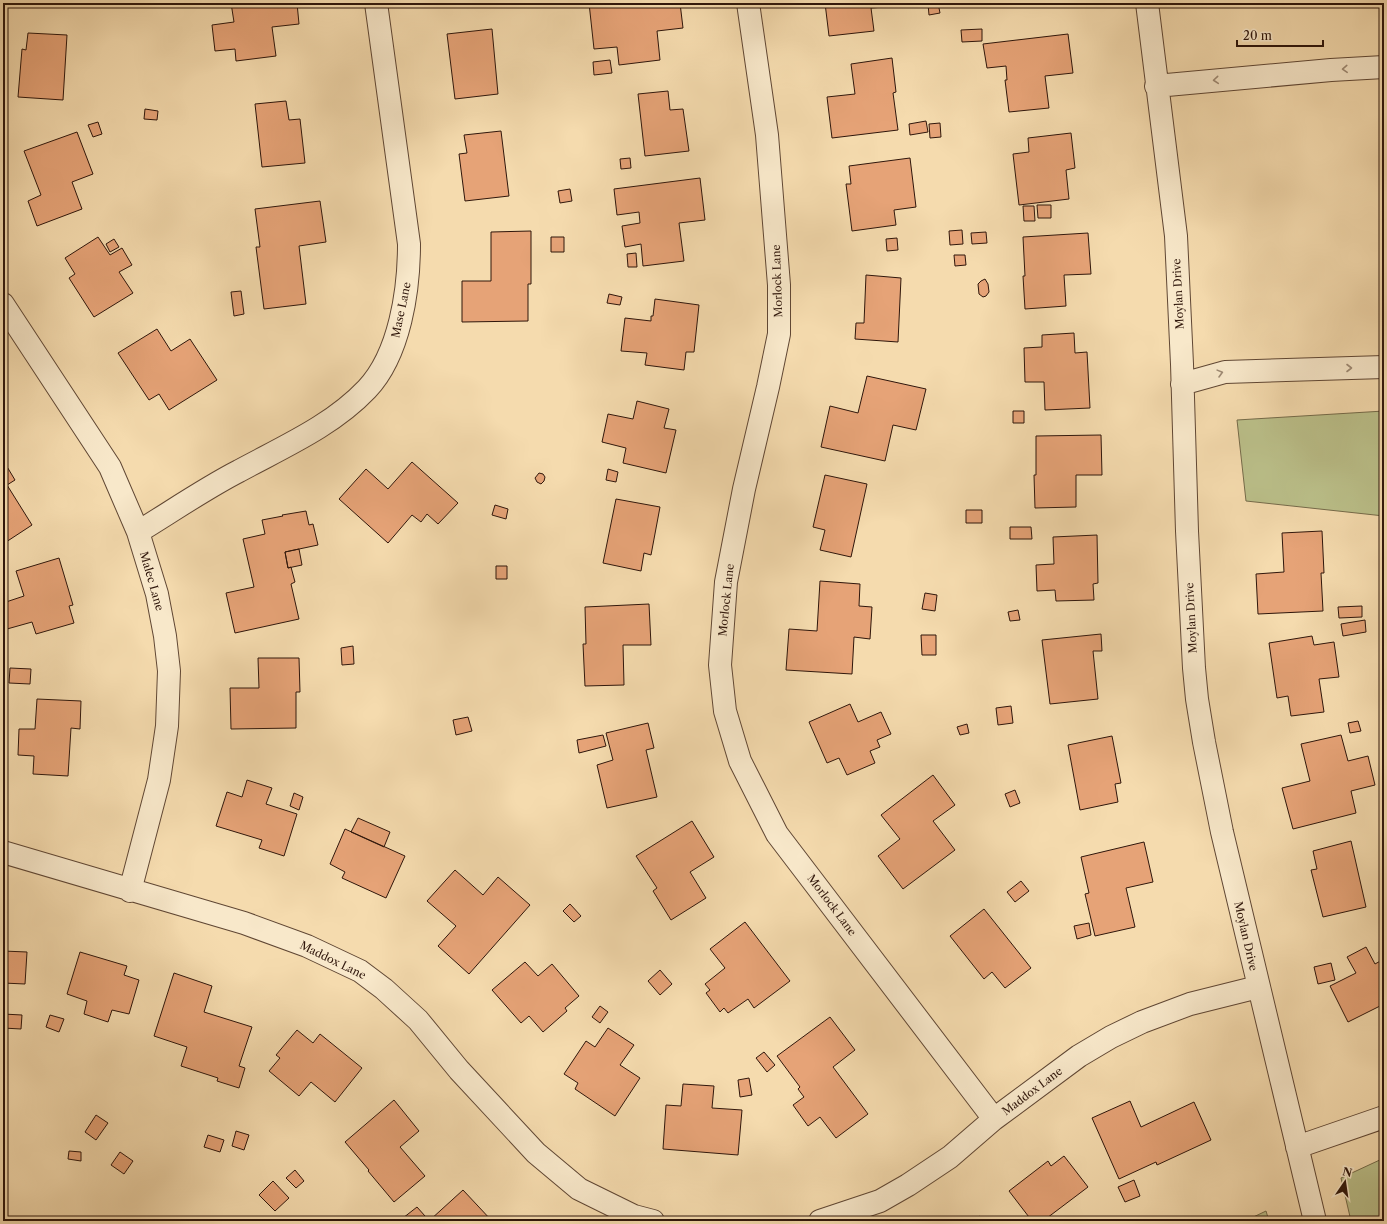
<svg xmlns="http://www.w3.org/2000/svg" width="1387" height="1224" viewBox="0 0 1387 1224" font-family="'Libre Caslon Text',serif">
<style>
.green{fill:#bbc08a;stroke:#756b4a}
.building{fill:#e6a377;stroke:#2f160b}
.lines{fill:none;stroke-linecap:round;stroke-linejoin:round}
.minor-casing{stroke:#604734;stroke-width:24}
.minor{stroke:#f8e8ca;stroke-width:22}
.oneway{stroke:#9e8a74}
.labels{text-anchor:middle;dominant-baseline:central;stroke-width:3;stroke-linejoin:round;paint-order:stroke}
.street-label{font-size:11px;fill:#2f160b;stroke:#f8e8ca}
</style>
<rect width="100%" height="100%" fill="#f5dbae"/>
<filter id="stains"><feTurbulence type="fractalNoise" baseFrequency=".005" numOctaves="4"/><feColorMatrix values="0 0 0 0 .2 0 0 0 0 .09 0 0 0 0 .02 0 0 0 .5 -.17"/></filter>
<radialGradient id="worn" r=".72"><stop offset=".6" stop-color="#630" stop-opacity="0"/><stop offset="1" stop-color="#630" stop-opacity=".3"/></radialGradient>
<!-- green -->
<path class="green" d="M1384 411V516L1246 501 1237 420Z
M1384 1158V1221H1351L1341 1178Z
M1266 1211 1269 1221H1245Z"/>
<!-- building -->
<path class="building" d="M17 3H81V7Z
M231 3H297L299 24 272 27 276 56 236 61 235 49 215 51 212 25 234 22Z
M589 3H680L683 28 657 31 660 60 619 65 617 47 594 49Z
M825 3H885V7L871 8 874 31 829 36Z
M938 3 940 13 929 15 928 4Z
M1010 3H1045L1010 7Z
M492 29 498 94 455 99 447 34Z
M982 29V41L962 42 961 30Z
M28 33 67 35 63 100 18 97 22 49 26 50Z
M1068 34 1073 73 1045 76 1049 108 1009 112 1005 80H1007L1006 66 987 68 983 44Z
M892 58 896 92 893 93 898 130 832 138 827 97 855 94 851 64Z
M610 60 612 73 594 75 593 62Z
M668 91 670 110 683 109 689 151 645 156 638 94Z
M286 101 289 120 300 119 305 163 262 167 255 104Z
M145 109 158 111 157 120 144 119Z
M926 121 928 132 910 135 909 124Z
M98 122 102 134 93 137 88 125Z
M940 123 941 137 930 138 929 124Z
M501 131 509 196 465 201 459 154 467 153 464 135Z
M77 132 93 174 72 182 82 209 37 226 28 201 41 195 24 151Z
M1071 133 1075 168 1066 170 1069 199 1019 205 1013 154 1029 152 1028 138Z
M630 158 631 168 621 169 620 159Z
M910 158 916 207 894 210 896 225 852 231 846 184H851L849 166Z
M700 178 705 220 679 223 684 261 643 266 641 244 625 247 622 226 640 223 639 212 617 215 614 189Z
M570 189 572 201 560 203 558 191Z
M320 201 326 242 299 246 306 304 264 309 256 247H260L255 209Z
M1037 205H1051V218H1038Z
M1023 206H1034L1035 221H1024Z
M962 230 963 244 950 245 949 231Z
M531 231V284H528V321L462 322V281H491V232Z
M986 232 987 243 972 244 971 233Z
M1088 233 1091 274 1064 275 1066 306 1025 309 1023 276H1025L1023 237Z
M98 237 110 255 122 248 132 265 119 272 133 293 94 317 69 278 75 274 65 258Z
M551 237H564V252H551Z
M897 238 898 250 887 251 886 239Z
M114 239 119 247 110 252 106 244Z
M636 253 637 267H628L627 254Z
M954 255H965L966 265 955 266Z
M866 275 901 278 898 342 855 339 856 323H864Z
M985 279 988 284 989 292 986 296 983 297 979 294 978 284 981 281Z
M241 291 244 314 234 316 231 292Z
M609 294 622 297 620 305 607 303Z
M655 299 699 305 694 352H686L684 370 645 365 647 353 621 351 625 318 651 321V316H653Z
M157 329 171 351 190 339 217 380 169 410 159 394 149 400 118 353Z
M1074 333 1075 353 1087 352 1090 408 1045 410 1044 382H1025L1024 348 1042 347V335Z
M867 376 926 389 916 430 893 425 885 461 821 447 830 406 858 413Z
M637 401 669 409 664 428 676 430 666 473 623 463 626 448 602 442 608 414 633 419Z
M1013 411H1024V423H1013Z
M1101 435 1102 475H1076V507L1035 508 1034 475H1036V436Z
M3 460 15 480 7 485 32 525 3 544Z
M412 462 458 503 438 524 427 514 421 522 412 515 388 543 339 499 366 469 388 489Z
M608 469 618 472 616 482 606 480Z
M539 473 543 474 545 477 544 481 541 484 537 482 535 478Z
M825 475 867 484 851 557 820 550 825 530 813 527Z
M616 499 660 507 651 555 644 553 641 571 603 563Z
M495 505 508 509 506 519 492 515Z
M966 510H982V523H966Z
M306 511 309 525 313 524 318 545 285 552 288 568 291 567 295 582 291 584 299 619 235 633 226 593 254 587 243 539 265 534 262 520 283 516 282 515Z
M1010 527H1031L1032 539H1010Z
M1322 531 1324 573H1321L1323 611 1258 614 1256 574 1284 572 1282 533Z
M1097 535 1098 583 1093 584 1094 600 1056 601 1055 590 1037 591 1036 565 1054 564 1053 537Z
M299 549 302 565 288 568 285 552Z
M59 558 73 605 69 606 74 623 36 634 32 622 7 629 3 615V603L24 596 16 571Z
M496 566H507V579H496Z
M820 581 860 584 859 606 872 607 870 639 854 637 852 674 786 670 789 629 817 631Z
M925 593 937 595 935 611 922 609Z
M649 604 651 645H623L624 685 585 686 583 644H586L585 607Z
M1362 606V617L1339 618 1338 607Z
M1018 610 1020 620 1010 621 1008 612Z
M1365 620 1366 632 1343 636 1341 624Z
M1101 634 1102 651H1093L1098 699 1050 704 1042 640Z
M921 635H936V655H922Z
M1312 636 1314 645 1334 642 1339 677 1319 679 1324 712 1291 716 1288 696 1277 698 1269 643Z
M353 646 354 664 342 665 341 648Z
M258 658H299L300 692H296V728L231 729 230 688H259Z
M10 668 31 669 30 684 9 683Z
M37 699 81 701 80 729 71 728 68 776 33 774 34 756 18 755 19 729H35Z
M850 704 858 722 881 712 891 734 877 740 880 747 870 751 875 763 847 775 839 758 827 763 809 722Z
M1011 706 1013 723 998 725 996 708Z
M468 717 472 731 456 735 453 720Z
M1358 721 1361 731 1350 733 1348 723Z
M648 723 654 748 646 750 657 797 607 808 597 765 613 760 606 733Z
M967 724 969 733 960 735 957 727Z
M603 735 606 746 579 753 577 740Z
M1341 735 1348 761 1368 756 1375 785 1351 791 1356 813 1293 829 1282 788 1310 781 1301 744Z
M1112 736 1121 783 1115 784 1118 802 1080 810 1068 745Z
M933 775 955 805 933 821 955 850 903 889 878 856 900 839 881 815Z
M247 780 272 788 266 804 297 814 284 856 259 848 262 840 216 826 227 792 242 797Z
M1015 790 1020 803 1010 807 1005 794Z
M294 793 303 797 299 810 290 806Z
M358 818 390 832 384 847 351 832Z
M692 821 714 857 690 872 706 898 671 920 653 891 657 888 636 856Z
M345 829 405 856 386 898 342 878 345 872 330 864Z
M1351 841 1366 907 1323 917 1311 870 1317 869 1313 851Z
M1144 842 1153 882 1126 888 1135 927 1095 936 1085 894 1089 893 1081 857Z
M455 870 483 895 498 877 530 905 469 974 438 946 456 926 427 901Z
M1021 881 1029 891 1015 902 1007 892Z
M570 904 581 916 574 922 563 911Z
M984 909 1031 968 1005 988 992 972 984 979 950 936Z
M745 922 790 981 754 1008 748 999 728 1013 724 1008 720 1012 706 993 710 990 705 984 725 968 710 949Z
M1089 923 1091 935 1077 939 1074 926Z
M1366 947 1375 964 1384 959V1004L1348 1022 1330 986 1356 973 1347 957Z
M3 951 27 952 25 984 3 983Z
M80 952 127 966 124 975 139 980 129 1014 112 1010 108 1022 84 1014 87 1001 67 994Z
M525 962 538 976 552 964 579 996 565 1008 567 1011 543 1032 529 1016 521 1023 492 990Z
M1331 963 1335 980 1318 984 1314 967Z
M660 970 672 984 660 995 648 981Z
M174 973 212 986 204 1012 252 1027 239 1066 245 1068 239 1088 217 1081 218 1078 181 1066 187 1047 154 1036Z
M600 1006 608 1012 600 1023 592 1017Z
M3 1014 22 1015 21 1029 3 1028Z
M50 1015 64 1019 59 1032 46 1027Z
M830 1017 855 1050 833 1067 868 1114 836 1138 820 1117 808 1126 793 1105 804 1097 798 1089 800 1087 777 1056Z
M608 1028 634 1045 620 1065 640 1078 615 1116 575 1089 578 1083 564 1074 586 1041 595 1047Z
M297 1030 313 1043 320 1034 362 1068 335 1102 311 1082 299 1096 269 1071 280 1058 276 1055Z
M764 1052 775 1065 767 1072 756 1058Z
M749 1078 752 1095 740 1097 738 1080Z
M683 1084 714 1086 712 1108 742 1110 738 1155 663 1149 666 1105 681 1106Z
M394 1100 419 1131 400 1147 425 1176 394 1202 368 1171 369 1170 345 1142Z
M1130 1101 1141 1127 1194 1102 1211 1140 1157 1165 1156 1162 1119 1179 1092 1118Z
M96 1115 108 1123 96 1140 85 1132Z
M236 1131 249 1135 244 1150 232 1146Z
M208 1135 224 1140 220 1152 204 1147Z
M69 1151 81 1152V1161L68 1159Z
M120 1152 133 1161 124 1174 111 1165Z
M1064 1156 1088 1187 1043 1221H1032L1009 1191 1048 1161 1051 1166Z
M295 1170 304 1181 296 1188 286 1178Z
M1134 1180 1140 1196 1125 1202 1118 1187Z
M273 1181 289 1198 275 1211 259 1195Z
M463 1190 492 1221H431L430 1220Z
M417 1207 425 1216 420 1221H406L403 1218Z
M980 1216 984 1221H973Z"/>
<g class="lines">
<!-- minor casing -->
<g class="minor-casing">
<path id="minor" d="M748 3 767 135 779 285V334L768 387 744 489 726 582 720 665 725 711 740 761 777 834 994 1119
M1147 3 1176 236 1182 364 1187 531 1194 668 1197 699 1204 742 1222 832 1315 1221
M1156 86 1331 70 1384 67
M3 304 110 467 138 532 157 594 165 636 169 671 167 726 159 780 130 891
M1182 384 1225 372 1384 367
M138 532C171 512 204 489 239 471 283 447 332 426 367 389 400 354 409 290 409 244L376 3
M3 852 244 923 307 946 360 971 384 989 418 1020 459 1070 536 1153 579 1189 634 1216 653 1221
M1297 1147 1384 1117
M820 1221 880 1201 908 1185 950 1157 994 1119 1079 1056 1111 1037 1142 1022 1190 1004 1258 987"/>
</g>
<!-- minor -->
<use href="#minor" class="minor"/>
</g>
<!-- one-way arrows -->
<defs><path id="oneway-chevron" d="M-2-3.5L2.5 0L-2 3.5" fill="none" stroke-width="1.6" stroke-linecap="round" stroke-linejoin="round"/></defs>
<g class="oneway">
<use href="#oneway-chevron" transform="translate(1345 69) rotate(177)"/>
<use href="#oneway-chevron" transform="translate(1216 80) rotate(175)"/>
<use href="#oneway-chevron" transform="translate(1349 368)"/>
<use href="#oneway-chevron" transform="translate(1220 373) rotate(-15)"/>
</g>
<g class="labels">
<!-- street labels -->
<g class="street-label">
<text transform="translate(777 281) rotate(-92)">Morlock Lane</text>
<text transform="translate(1178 294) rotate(-93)">Moylan Drive</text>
<text transform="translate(401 310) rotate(-78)">Mase Lane</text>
<text transform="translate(152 581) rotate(74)">Malec Lane</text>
<text transform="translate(726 600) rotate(-84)">Morlock Lane</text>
<text transform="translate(1191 618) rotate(-93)">Moylan Drive</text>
<text transform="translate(832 905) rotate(53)">Morlock Lane</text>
<text transform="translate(1246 936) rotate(77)">Moylan Drive</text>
<text transform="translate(333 960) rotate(26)">Maddox Lane</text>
<text transform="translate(1032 1091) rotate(-37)">Maddox Lane</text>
</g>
</g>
<!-- margin -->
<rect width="1387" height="1224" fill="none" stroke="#f5dbae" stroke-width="16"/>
<rect x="4" y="4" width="1379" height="1216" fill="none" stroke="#2f160b" stroke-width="2"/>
<rect x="8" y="8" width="1371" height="1208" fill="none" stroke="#2f160b"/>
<!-- north arrow -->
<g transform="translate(1345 1182) rotate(13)" stroke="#f8e8ca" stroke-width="3" paint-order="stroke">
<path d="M0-3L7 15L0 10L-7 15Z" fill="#2f160b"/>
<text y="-6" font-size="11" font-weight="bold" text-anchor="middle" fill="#2f160b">N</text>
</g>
<!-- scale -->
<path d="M1237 40v6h86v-6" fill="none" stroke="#2f160b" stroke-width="2"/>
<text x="1243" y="40" font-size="12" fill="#2f160b" stroke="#f8e8ca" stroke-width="3" paint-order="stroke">20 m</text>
<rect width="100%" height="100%" filter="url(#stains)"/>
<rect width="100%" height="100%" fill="url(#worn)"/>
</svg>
